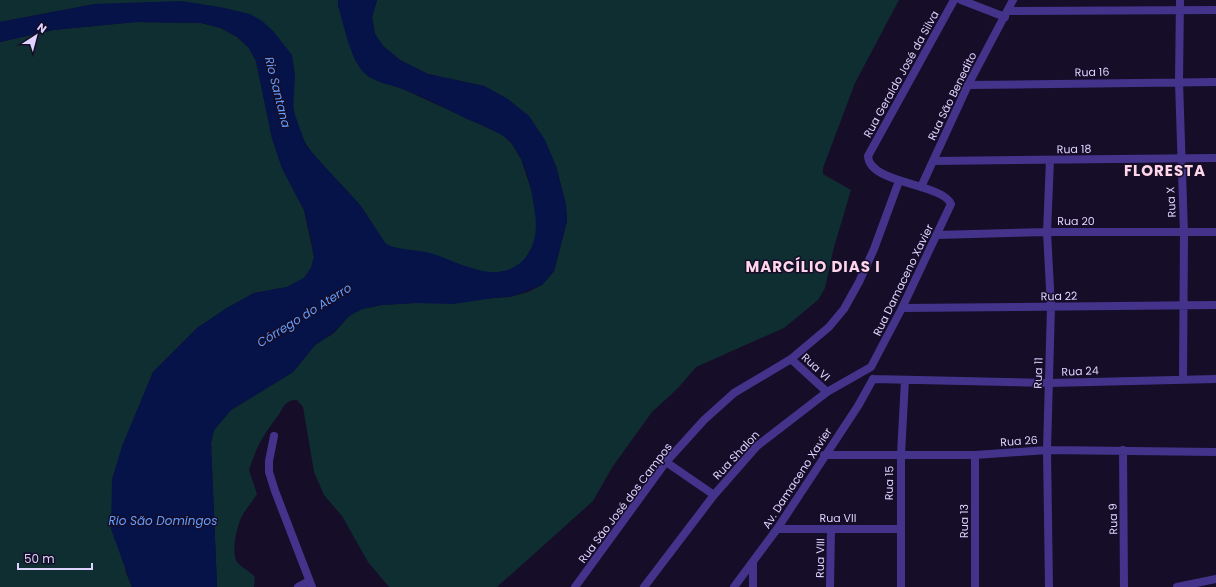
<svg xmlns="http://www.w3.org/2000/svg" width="1216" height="587" viewBox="0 0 1216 587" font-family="Poppins,sans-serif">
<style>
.green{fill:#0f2e32}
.water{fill:#051348}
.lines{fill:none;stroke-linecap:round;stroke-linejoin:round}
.minor{stroke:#44338b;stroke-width:8}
.labels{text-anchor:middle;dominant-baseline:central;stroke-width:3;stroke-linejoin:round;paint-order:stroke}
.street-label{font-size:11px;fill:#dfd3ff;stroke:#160d28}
.water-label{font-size:12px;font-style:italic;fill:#619eff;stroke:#160d28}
.district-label{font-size:15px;font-weight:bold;letter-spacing:1px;fill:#ffd5e9;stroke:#160d28}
</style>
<rect width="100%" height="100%" fill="#160d28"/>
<!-- green -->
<path class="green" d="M0 0H338V5L355 60 369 77 403 89 503 135 512 144 521 159 532 192 536 216V237L533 246 523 262 508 271 489 273 392 247 386 244C376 232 369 216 359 204 331 171 292 146 293 98L273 31 95 4 0 22Z
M377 0H899L855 83 823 168V174L851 190 834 247 825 288 818 300 784 328 696 367 678 388 652 412 613 466 593 501 497 587H389L368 562 342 516 324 495 314 472 303 407 297 400C284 400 284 408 277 417 262 437 257 446 249 470L257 494C252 502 245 510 241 518 237 527 230 555 238 563 243 569 250 571 255 577L254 587H217L211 443 214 430 231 410 293 372 315 345 334 333 349 316 362 309 382 305 510 297 528 292 542 285 554 271 567 221 566 205 556 166 507 99 484 86 428 74 400 60 383 46 375 34 372 17Z
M136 22 201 23 221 28 237 37 249 48 256 61 272 138 282 168 304 210 314 257 311 268 304 278 287 287 254 293 227 308 197 328 153 372 123 446 112 480 126 573 132 587H0V42L53 30Z"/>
<!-- water -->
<path class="water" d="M338 0H377L372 17 375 34 383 46 400 60 428 74 484 86 508 99 529 116 545 140 556 166 566 205 567 221 554 271 542 285 510 297H501L453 304 416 303 382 305 362 309 349 316 334 332 315 345 293 372 231 410 214 430 211 443 217 587H132L111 529 112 480 122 446 153 372 197 328 227 308 254 293 287 287 304 278 311 268 314 257 311 238 304 210 282 168 272 138 256 61 249 48 237 37 221 28 201 23 136 22 53 30 0 42V22L95 4 181 1 220 7 250 14 262 21 273 31 292 55 295 76 293 109 306 146 360 205 386 244C400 251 416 249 430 253 441 256 451 261 462 265 480 271 498 277 516 266 534 255 538 232 535 213 532 190 527 163 512 144 502 131 480 125 465 118 445 108 426 98 405 90 394 85 379 84 368 76 351 65 344 25 338 5Z"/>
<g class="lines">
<!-- minor -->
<path class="minor" d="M961 0 1005 17
M1180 0 1179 82 1184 233 1183 379
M1008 11 1216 10
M968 85 1216 82
M933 161 1216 158
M921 187 968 85 1013 0
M937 235 1047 232H1216
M902 308 1216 305
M791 359 827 392
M871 367 902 308 951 204C942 183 869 184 868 156L954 0
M873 379 1049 383 1216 379
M274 436 269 461V472L275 491 312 587
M1123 450 1124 587
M824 455H975L1047 450 1216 452
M666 462 714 495
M777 529H900
M753 562V587
M298 587 309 581
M575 587 666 462 704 420 734 393 791 359 829 327 844 309 859 282 874 249 899 181
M644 587 714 495 757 446 827 392 871 367
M734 587 777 529 858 406 873 379
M830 587 831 529
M901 587V454L905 380
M975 587V455
M1049 587 1047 450 1051 307 1047 232 1050 160
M1177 587 1216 579"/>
</g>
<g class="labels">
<!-- street labels -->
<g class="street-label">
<text transform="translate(1092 72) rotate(-1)">Rua 16</text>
<text transform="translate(901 74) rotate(-61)">Rua Geraldo José da Silva</text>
<text transform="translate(952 96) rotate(-64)">Rua São Benedito</text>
<text transform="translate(1074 149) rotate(-1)">Rua 18</text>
<text transform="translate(1171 202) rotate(-93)">Rua X</text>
<text x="1076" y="221">Rua 20</text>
<text transform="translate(903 280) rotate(-64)">Rua Damaceno Xavier</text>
<text transform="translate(1059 296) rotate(-1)">Rua 22</text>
<text transform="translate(816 367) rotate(43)">Rua VI</text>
<text transform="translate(1080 371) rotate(-2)">Rua 24</text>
<text transform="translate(1038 373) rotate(-88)">Rua 11</text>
<text transform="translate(1019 441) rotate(-4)">Rua 26</text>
<text transform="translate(736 455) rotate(-47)">Rua Shalon</text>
<text transform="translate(797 478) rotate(-57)">Av. Damaceno Xavier</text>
<text transform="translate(889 483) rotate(-89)">Rua 15</text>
<text transform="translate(625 503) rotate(-53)">Rua São José dos Campos</text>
<text x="838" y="518">Rua VII</text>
<text transform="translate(1113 519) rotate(-91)">Rua 9</text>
<text transform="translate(964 521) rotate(-90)">Rua 13</text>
<text transform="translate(820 558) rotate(-89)">Rua VIII</text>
</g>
<!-- water labels -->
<g class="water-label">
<text transform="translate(278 92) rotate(76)">Rio Santana</text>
<text transform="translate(304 315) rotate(-32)">Córrego do Aterro</text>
<text x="163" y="520">Rio São Domingos</text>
</g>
<!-- district labels -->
<g class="district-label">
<text x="1165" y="170">FLORESTA</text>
<text x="813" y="266">MARCÍLIO DIAS I</text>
</g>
</g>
<!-- north arrow -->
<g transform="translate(36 36) rotate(36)" stroke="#160d28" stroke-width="3" paint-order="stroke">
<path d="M0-3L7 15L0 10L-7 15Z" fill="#dfd3ff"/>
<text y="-6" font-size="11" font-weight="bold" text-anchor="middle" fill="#dfd3ff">N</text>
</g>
<!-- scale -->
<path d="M18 563v6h74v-6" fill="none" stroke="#dfd3ff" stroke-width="2"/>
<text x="24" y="563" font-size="12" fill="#dfd3ff" stroke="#160d28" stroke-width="3" paint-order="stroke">50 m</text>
</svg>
